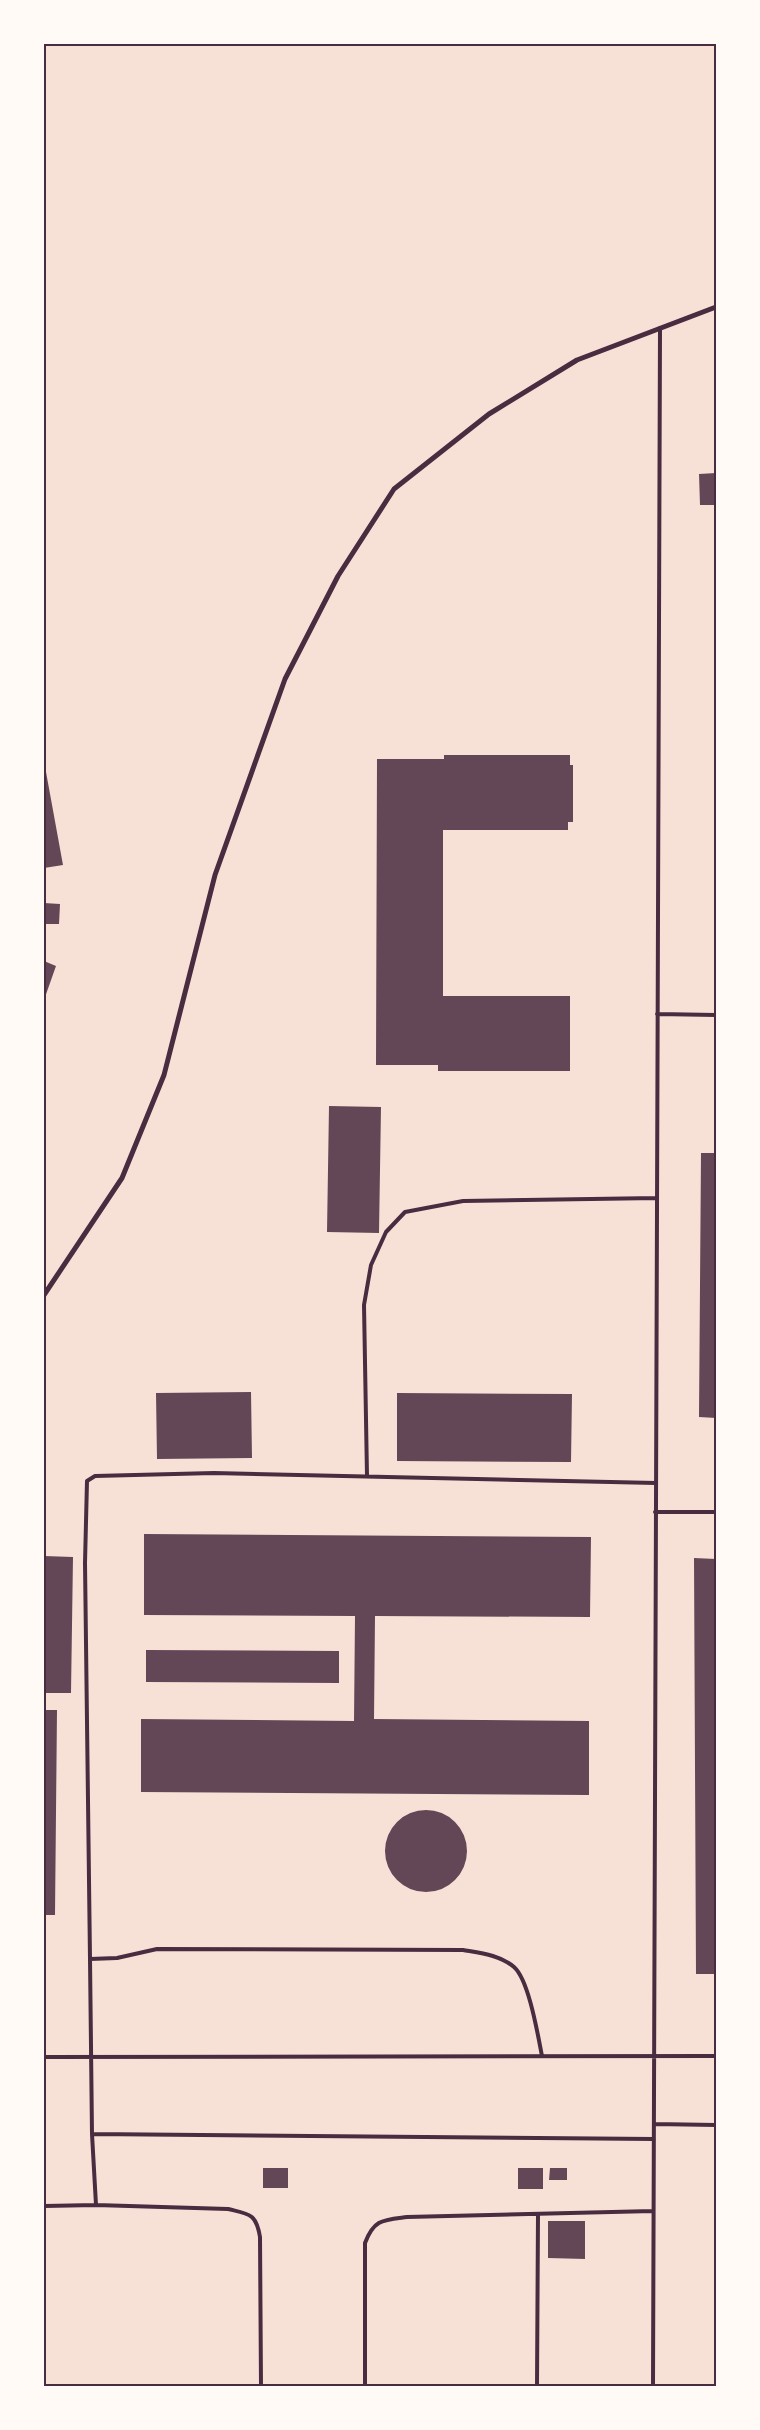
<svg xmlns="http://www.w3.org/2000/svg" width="760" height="2430" viewBox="0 0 760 2430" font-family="Signika,sans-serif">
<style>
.building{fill:#644757}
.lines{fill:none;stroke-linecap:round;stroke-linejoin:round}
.service{stroke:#4a2c40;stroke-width:4}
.minor{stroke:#4a2c40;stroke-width:5}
.neatline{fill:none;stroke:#4a2c40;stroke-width:2}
</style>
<rect width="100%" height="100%" fill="#f7e1d7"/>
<!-- building -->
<path class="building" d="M716 473V505H700L699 474Z
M444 755H570V765H573V822H568V830H443V996H570V1071H438V1065H376L377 759H444Z
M44 761 63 865 44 868Z
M44 903 60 904 59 924H44Z
M44 961 56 966 44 1000Z
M329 1106 381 1107 379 1233 327 1232Z
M701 1153H716V1418L699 1417Z
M251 1392 252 1458 157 1459 156 1393Z
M397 1393 572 1394 571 1462 397 1461Z
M144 1534 591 1537 590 1617 375 1616 374 1719 589 1721V1795L141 1792V1719L354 1721 355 1616 144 1615Z
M44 1556 73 1557 71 1693H44Z
M694 1558 716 1559V1974H696Z
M146 1650 339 1651V1683L146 1682Z
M44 1710H57L55 1915H44Z
M385 1851a41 41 0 1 1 82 0a41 41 0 1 1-82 0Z
M263 2168H288V2188H263Z
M518 2168H543V2189H518Z
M550 2168H567V2180H549Z
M548 2221H585V2259L548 2258Z"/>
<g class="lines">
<!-- service -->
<path class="service" d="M657 1014 716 1015
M367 1476 364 1305 371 1265 386 1232 405 1212 463 1201 657 1198
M655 1512H716
M90 1959 85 1563 87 1481 95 1476 214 1473 656 1483
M44 2057 716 2056
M654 2124 716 2125
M92 2134 654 2139
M96 2205 92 2134 90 1959 117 1958 157 1949 463 1950C480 1953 500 1955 514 1967 529 1980 538 2036 542 2056
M44 2206 96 2205 228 2209C249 2214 256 2213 260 2237L261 2386
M365 2386V2243C374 2219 383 2220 407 2217L653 2211
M537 2386 538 2214
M653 2386 660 328"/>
<!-- minor -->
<path class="minor" d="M44 1295 122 1178 164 1075 215 875 285 679 338 576 394 489 489 414 577 360 716 307"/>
</g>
<!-- border -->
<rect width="760" height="2430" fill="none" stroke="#fffaf5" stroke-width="90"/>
<rect x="45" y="45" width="670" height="2340" class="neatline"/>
</svg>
